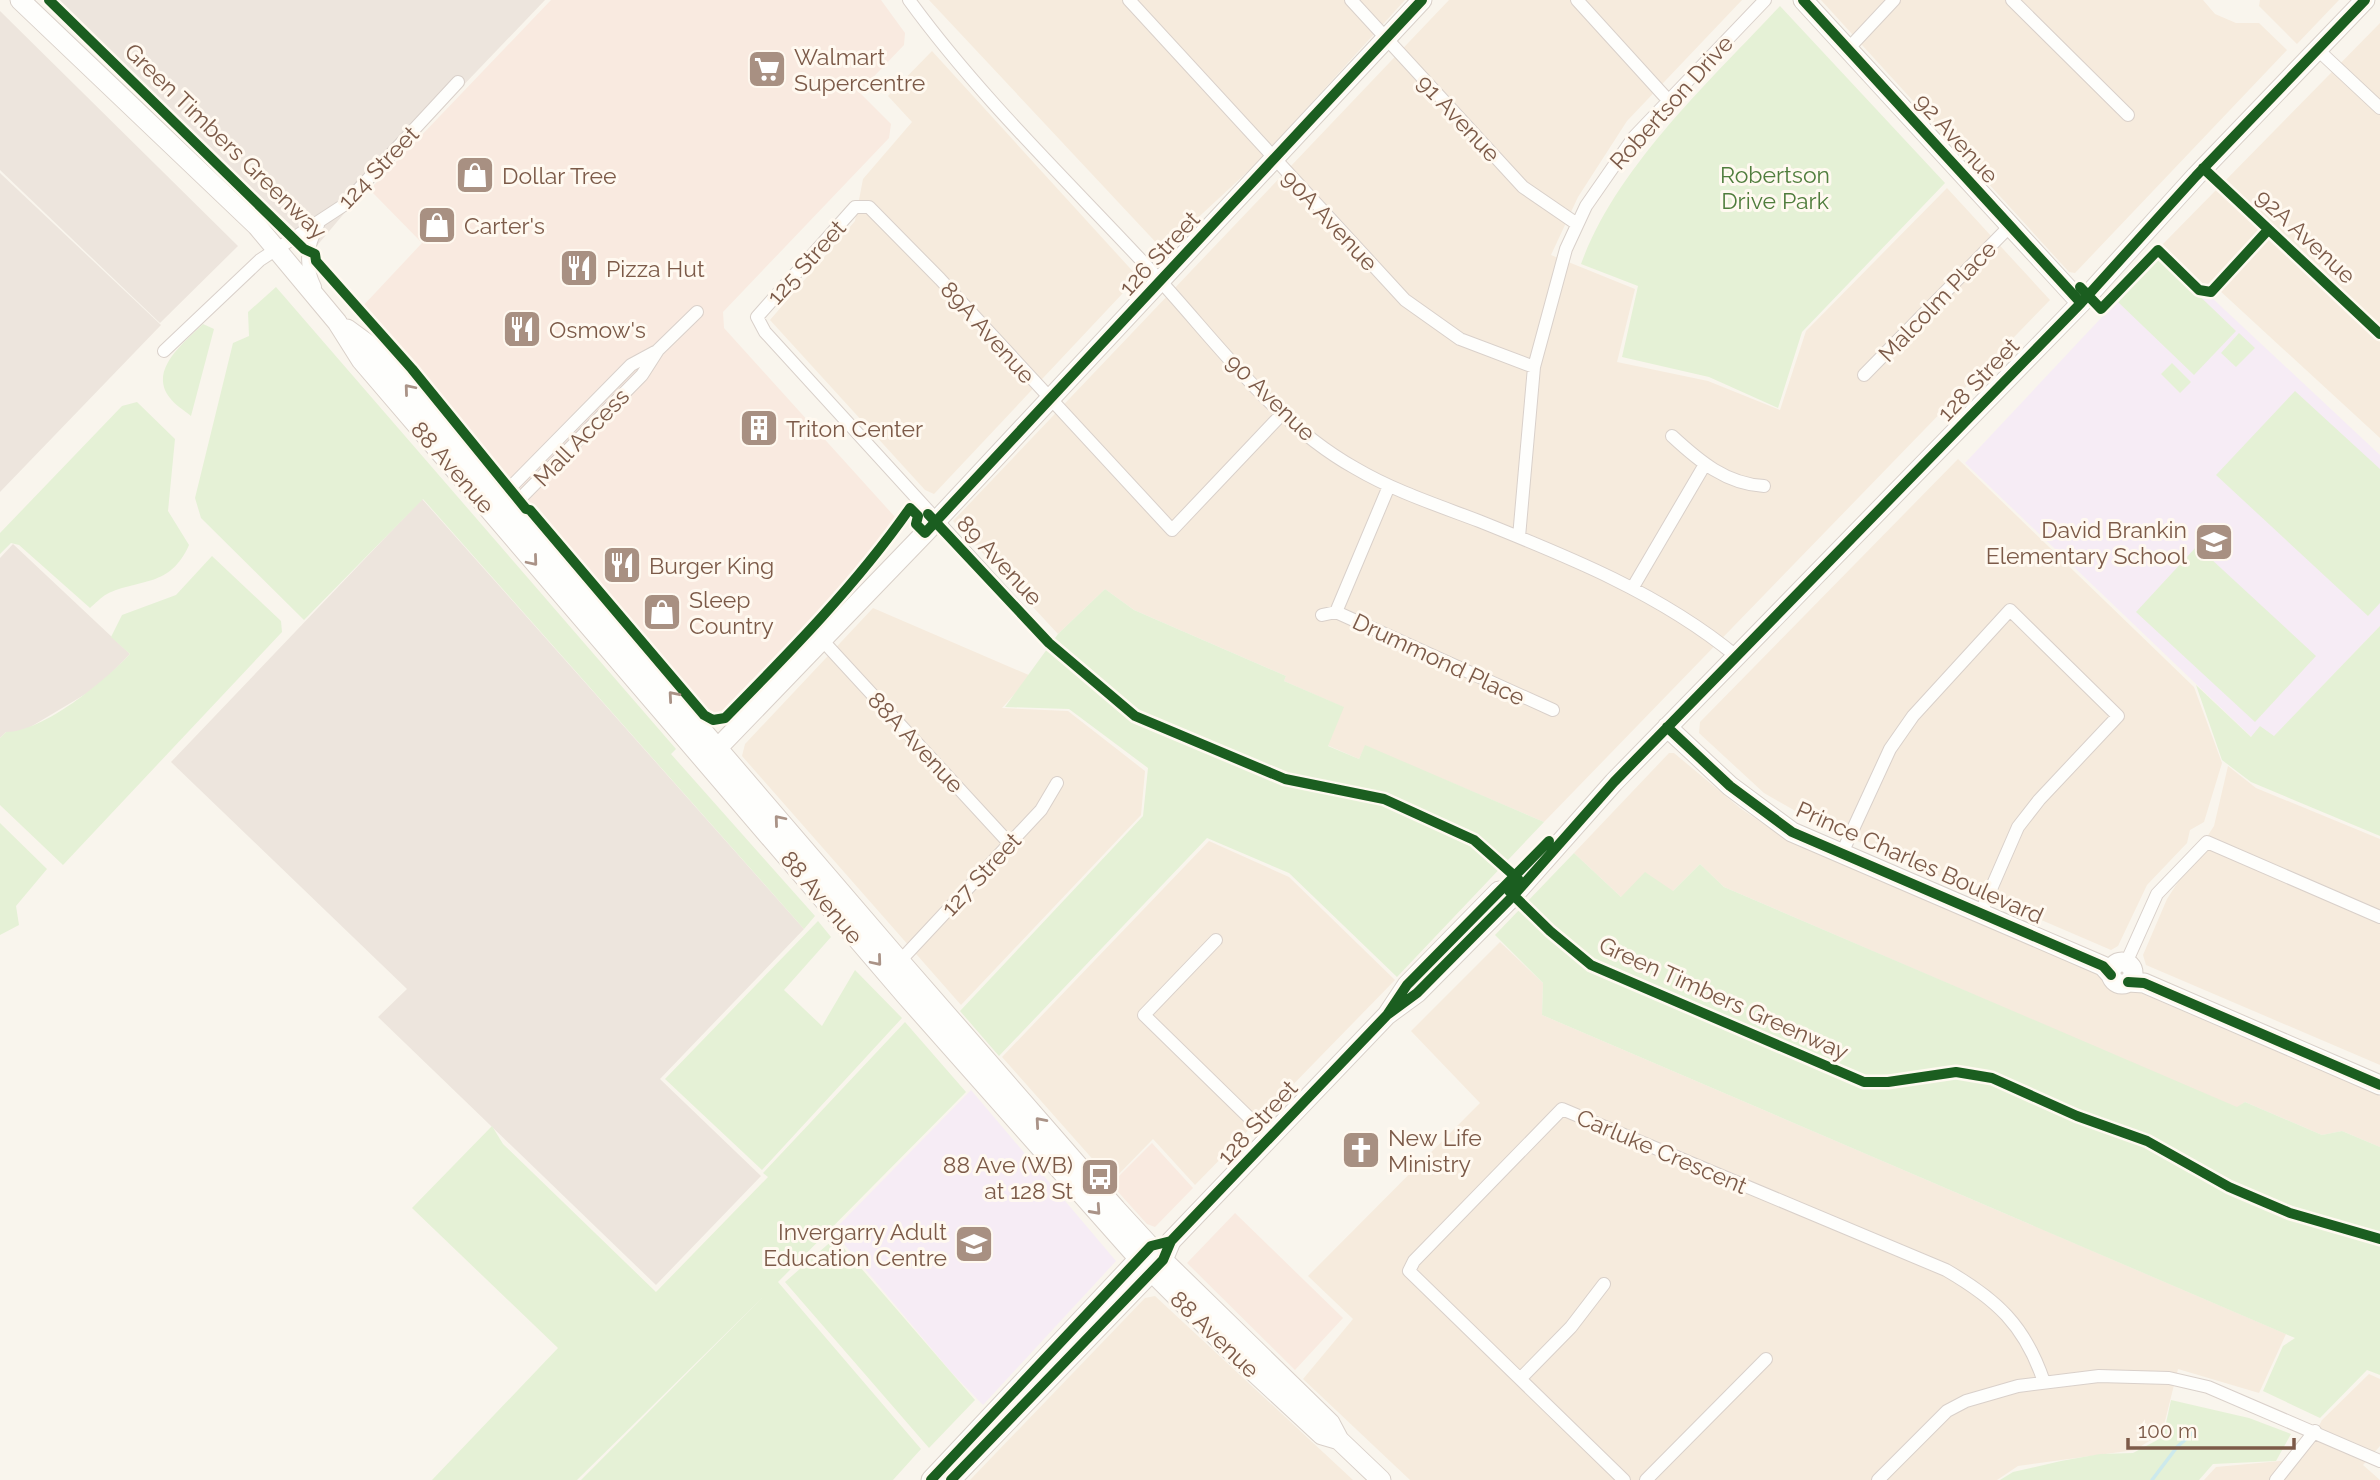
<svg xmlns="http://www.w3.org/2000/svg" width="2380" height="1480" viewBox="0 0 2380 1480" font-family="Raleway,sans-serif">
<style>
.residential{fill:#f6ebdd}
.commercial{fill:#f9eae0}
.industrial{fill:#ede5dd}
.education{fill:#f6ecf5}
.green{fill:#e5f1d6}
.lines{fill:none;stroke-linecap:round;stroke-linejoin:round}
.stream{stroke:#cce9ec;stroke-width:3.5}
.street-casing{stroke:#d9d0ca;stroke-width:14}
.secondary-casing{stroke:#d9d0c9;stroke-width:21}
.street{stroke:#fefefc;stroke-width:12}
.secondary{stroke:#fefefc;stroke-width:19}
.cycleway-casing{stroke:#fff9f0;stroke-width:15}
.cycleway{stroke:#1b5e20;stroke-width:10}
.oneway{stroke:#aa9387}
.labels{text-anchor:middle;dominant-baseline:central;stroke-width:6;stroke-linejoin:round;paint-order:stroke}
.poi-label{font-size:23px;fill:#7c5a48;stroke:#fff9f0;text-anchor:start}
.street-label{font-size:23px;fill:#7c5a48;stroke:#fff9f0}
.park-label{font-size:23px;fill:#4f7d3c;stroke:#fff9f0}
</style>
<rect width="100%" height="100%" fill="#f9f5ed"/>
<!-- residential -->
<path class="residential" d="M929 0H1405L1257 163 1163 250Z
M1449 0H1742L1627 121 1578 197 1551 255 1635 289 1617 362 1708 381 1780 410 1806 331 1947 188 2050 300 1544 822 1365 746 1359 759 1327 745 1343 707 1284 681 1286 676 1134 610 1105 589 1058 634 953 521Z
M1821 0H2203L2215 14 2236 23H2259L2287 50 2075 273 2069 272Z
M2260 0H2339L2297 44 2259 6Z
M2380 23V438L2218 289 2204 286 2162 245Z
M932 51 1138 277 934 494 925 490 770 320 855 221 863 179 912 122 888 96Z
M1958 459 2194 687 2222 763 2204 822 2190 830 2187 843 2147 885 2118 946 2111 950 1820 825 1764 793 1699 733 1700 722Z
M873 608 1031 676 1002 708 1068 711 1145 771 1141 815 961 1005 742 756 745 744Z
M1669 753H1674L1740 808 1788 840 2091 970 2115 987 2136 991 2380 1096V1147L2342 1131 2322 1135 2245 1102 2237 1108 1724 887 1700 864 1673 891 1621 897 1574 853Z
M2228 766 2256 788 2380 839V1065L2146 965 2143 955 2167 899 2214 826Z
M1209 841 1289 877 1395 980 1195 1185 1153 1139 1112 1181 1002 1057Z
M1500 942 1543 983 1542 1015 2286 1334 2259 1393 2178 1369 2162 1433 2135 1450 2018 1466 1997 1480H1410L1303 1379 1353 1319 1308 1276 1480 1103 1411 1031Z
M1155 1296 1353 1480H970L1145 1298Z
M2369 1374 2380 1379V1446L2363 1465 2380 1480H2204L2216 1467 2302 1459 2322 1420Z"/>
<!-- commercial -->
<path class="commercial" d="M551 0H881L905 33 904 45 859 92 891 124 889 138 723 312 724 328 895 517 883 544 725 715 717 717 710 714 361 308 422 243 372 192 374 185Z
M1152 1143 1193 1188 1155 1227 1147 1224 1111 1184Z
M1235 1213 1343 1318 1295 1370 1187 1263Z"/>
<!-- industrial -->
<path class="industrial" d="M52 0H545L368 185 315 248Z
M0 11 238 246 160 323 0 170Z
M0 173 161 325 0 492Z
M422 499 804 929 660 1079 761 1176 656 1285 378 1017 407 989 171 762Z
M13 544 130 654 99 686 22 732H6L0 738V558Z"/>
<!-- education -->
<path class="education" d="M2163 252 2380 455V626L2263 748 1965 463Z
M971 1090 1116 1261 983 1405 952 1373 833 1231Z"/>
<!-- green -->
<path class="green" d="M1780 6 1945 183 1802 332 1778 408 1709 377 1622 357 1638 286 1581 264C1617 166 1710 81 1780 6Z
M2160 258 2236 331 2194 375 2118 302Z
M276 287 676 749 671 754 815 916 804 929 423 499 304 620 201 518 195 498 233 343 249 336 248 312Z
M203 324 214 329 191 416C184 410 175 405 170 398 147 370 186 341 203 324Z
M2239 333 2255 348 2236 367 2221 353Z
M2172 363 2191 382 2180 393 2161 374Z
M2295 391 2380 469V603L2368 616 2216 475Z
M137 402 175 439 168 511 189 545C170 588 140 578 107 594 101 597 95 604 90 608L19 545 11 543 0 554V533L122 406Z
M2197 546 2316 656 2255 722 2136 612Z
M212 556 281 621 282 632 63 865 0 805V738L6 732C43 732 105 681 130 654L111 637 122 615 176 595Z
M1105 589 1134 610 1286 676 1284 681 1344 707 1328 746 1359 759 1365 745 1544 822 1397 977 1289 873 1207 838 999 1056 960 1011 1143 816 1148 768 1069 709 1005 707 1058 634Z
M2380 626V836L2251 782 2222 760 2196 685 2251 737 2260 726 2274 736Z
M0 823 47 869 16 906 19 925 0 935Z
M1574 853 1621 897 1645 872 1673 891 1700 864 1724 887 2237 1107 2245 1102 2322 1135 2342 1131 2380 1147V1375L2367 1370 2320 1418 2263 1391 2283 1346 2295 1338 1542 1015 1543 983 1495 935Z
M818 921 831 937 784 990 822 1026 855 970 902 1018 762 1170 665 1079Z
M905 1022 966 1092 778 1282 921 1449 893 1480H581L763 1297 577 1480H432L558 1348 412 1208 492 1126 503 1144 656 1292 768 1177 763 1173Z
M835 1238 975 1400 929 1448 785 1282Z
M2171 1400 2249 1418 2291 1434 2276 1461 2213 1464 2199 1480H2000L2013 1472 2061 1461 2100 1454 2133 1453 2163 1437Z"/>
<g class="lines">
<!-- stream -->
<path class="stream" d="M2152 1480 2177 1447 2195 1431"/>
<!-- street casing -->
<g class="street-casing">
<path id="street" d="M909 0C981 99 1071 184 1154 274 1216 341 1273 422 1355 468 1394 491 1437 505 1479 521 1569 557 1661 594 1736 656
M1129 0 1405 300 1460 339 1534 367
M1351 0 1523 187 1577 224
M1577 0 1668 100
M2012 0 2128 115
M1848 49 1894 0
M2318 50 2380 108
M2203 168 2380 334
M315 287C304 265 307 246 318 225
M164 351 260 260 344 205 458 82
M1864 375 2009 227
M1672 436C1699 461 1726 484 1764 486
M1389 486 1336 612 1553 710
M498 500 631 365 655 352
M507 512 642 375 658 350 697 312
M1519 537 1534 367 1566 249 1586 206 1634 137 1765 0
M1633 587 1704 466
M1322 615 1336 612
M823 641 1009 843
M1049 643 765 332 757 317 855 207H869L940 279 1172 530 1282 414
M1842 853 1890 749 1913 716 2010 610 2118 716 2039 800 2018 827 1981 912
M1216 940 1144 1015 1270 1138
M900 961 1041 810 1057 783
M2126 963 2157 894 2207 842 2380 917
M1521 1378 1571 1327 1604 1284
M1624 1480 1409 1271 1414 1261 1562 1109 1946 1270C1996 1299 2025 1325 2044 1382
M1646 1480 1766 1359
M1878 1480 1947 1411 1966 1401 2018 1386 2099 1376 2169 1378 2208 1387 2380 1461
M2276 1480 2315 1431"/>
</g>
<!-- secondary casing -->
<g class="secondary-casing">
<path id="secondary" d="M20 0 257 226 337 322 361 360 906 996 1139 1259 1227 1347 1322 1435 1339 1440
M1803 0 2081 303
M347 329 377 351 900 961 1116 1209 1163 1260 1330 1423 1339 1440 1381 1480
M1667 727 1730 786 1792 832 2103 966 2111 975
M710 756 925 533 1422 0
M2111 973a11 11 0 1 1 22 0a11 11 0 1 1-22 0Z
M2128 982 2144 983 2380 1085
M1387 1015 1417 993 1514 895 1614 782 2081 303 2196 176 2365 0
M931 1480 1147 1250
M951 1480 1163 1260 1171 1241 1387 1015 1407 985 1499 891"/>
</g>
<!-- street -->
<use href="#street" class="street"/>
<!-- secondary -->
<use href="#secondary" class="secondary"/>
<!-- cycleway casing -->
<g class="cycleway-casing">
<path id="cycleway" d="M49 0 304 249 315 254 316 261 412 369 526 509 530 510 704 715 713 720 725 718C790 652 857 584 910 508L918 516 916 524 925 533 1422 0
M1803 0 2081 303
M2203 168 2380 334
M2080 287 2101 309 2158 250 2199 290 2211 292 2268 230
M928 514 1049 643 1135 716 1285 779 1384 799 1474 840 1518 879 1509 891 1550 931 1591 965 1864 1082H1888L1956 1072 1992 1078 2077 1116 2147 1141 2229 1187 2290 1213 2380 1239
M1667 727 1730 786 1792 832 2103 966 2111 975
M2128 982 2144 983 2380 1085
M1387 1015 1417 993 1514 895 1614 782 2081 303 2196 176 2365 0
M931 1480 1151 1246 1171 1241
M951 1480 1163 1260 1171 1241 1387 1015 1407 985 1549 841"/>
</g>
<!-- cycleway -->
<use href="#cycleway" class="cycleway"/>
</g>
<!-- one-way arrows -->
<defs><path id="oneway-chevron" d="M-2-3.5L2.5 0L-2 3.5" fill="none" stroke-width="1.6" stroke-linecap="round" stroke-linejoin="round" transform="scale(1.75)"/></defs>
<g class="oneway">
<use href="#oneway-chevron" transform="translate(409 389) rotate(-130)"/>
<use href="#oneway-chevron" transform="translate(533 561) rotate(50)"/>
<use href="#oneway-chevron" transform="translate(673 696) rotate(-131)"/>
<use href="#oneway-chevron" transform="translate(779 820) rotate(-130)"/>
<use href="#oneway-chevron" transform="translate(877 961) rotate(50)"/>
<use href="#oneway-chevron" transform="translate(1040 1122) rotate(-131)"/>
<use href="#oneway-chevron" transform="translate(1096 1210) rotate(48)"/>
</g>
<!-- icons -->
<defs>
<g id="supermarket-square" transform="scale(2.0125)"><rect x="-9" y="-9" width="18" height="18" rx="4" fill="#a89082" stroke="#fff9f0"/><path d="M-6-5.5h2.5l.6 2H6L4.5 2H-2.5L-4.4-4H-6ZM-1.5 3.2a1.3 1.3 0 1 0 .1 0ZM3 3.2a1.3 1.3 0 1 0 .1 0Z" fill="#fff"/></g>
<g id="shop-square" transform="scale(2.0125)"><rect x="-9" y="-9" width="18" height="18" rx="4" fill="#a89082" stroke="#fff9f0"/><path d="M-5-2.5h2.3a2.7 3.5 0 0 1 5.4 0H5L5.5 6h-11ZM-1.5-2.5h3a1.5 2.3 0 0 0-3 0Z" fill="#fff"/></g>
<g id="restaurant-square" transform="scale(2.0125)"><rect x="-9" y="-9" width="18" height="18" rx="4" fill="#a89082" stroke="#fff9f0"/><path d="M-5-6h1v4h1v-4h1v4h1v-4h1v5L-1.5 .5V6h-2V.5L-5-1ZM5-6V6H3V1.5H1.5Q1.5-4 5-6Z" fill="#fff"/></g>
<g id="building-square" transform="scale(2.0125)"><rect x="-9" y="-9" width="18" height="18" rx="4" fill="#a89082" stroke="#fff9f0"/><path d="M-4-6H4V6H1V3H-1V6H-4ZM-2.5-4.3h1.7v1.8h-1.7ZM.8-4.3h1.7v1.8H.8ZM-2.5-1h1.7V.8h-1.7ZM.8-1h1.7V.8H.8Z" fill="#fff"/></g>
<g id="school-square" transform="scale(2.0125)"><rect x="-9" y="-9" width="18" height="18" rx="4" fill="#a89082" stroke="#fff9f0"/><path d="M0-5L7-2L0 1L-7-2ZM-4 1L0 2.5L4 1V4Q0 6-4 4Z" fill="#fff"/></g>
<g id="church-square" transform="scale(2.0125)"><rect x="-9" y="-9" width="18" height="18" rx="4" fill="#a89082" stroke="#fff9f0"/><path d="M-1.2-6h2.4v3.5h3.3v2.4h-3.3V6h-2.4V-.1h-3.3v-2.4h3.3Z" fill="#fff"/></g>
<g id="bus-square" transform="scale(2.0125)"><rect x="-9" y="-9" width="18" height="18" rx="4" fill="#a89082" stroke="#fff9f0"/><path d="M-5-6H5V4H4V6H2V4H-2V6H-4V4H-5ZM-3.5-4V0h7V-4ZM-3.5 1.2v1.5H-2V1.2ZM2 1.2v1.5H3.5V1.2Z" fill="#fff"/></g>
</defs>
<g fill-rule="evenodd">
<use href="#supermarket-square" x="767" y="69"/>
<use href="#shop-square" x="475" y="175"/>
<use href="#shop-square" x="437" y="225"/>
<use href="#restaurant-square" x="579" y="268"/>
<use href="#restaurant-square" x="522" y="329"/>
<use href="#building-square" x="759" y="428"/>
<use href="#school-square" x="2214" y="542"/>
<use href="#restaurant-square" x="622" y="565"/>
<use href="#shop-square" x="662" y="612"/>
<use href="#church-square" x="1361" y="1150"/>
<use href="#bus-square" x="1100" y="1177"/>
<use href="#school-square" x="974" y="1244"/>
</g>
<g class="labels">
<!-- poi labels -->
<g class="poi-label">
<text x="794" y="56">Walmart<tspan x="794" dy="26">Supercentre</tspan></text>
<text x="502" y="175">Dollar Tree</text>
<text x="464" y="225">Carter's</text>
<text x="606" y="268">Pizza Hut</text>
<text x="549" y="329">Osmow's</text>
<text x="786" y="428">Triton Center</text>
<text x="2187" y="529" text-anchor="end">David Brankin<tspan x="2187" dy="26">Elementary School</tspan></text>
<text x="649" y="565">Burger King</text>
<text x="689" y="599">Sleep<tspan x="689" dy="26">Country</tspan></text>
<text x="1388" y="1137">New Life<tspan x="1388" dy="26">Ministry</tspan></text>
<text x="1073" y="1164" text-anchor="end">88 Ave (WB)<tspan x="1073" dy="26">at 128 St</tspan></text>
<text x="947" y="1231" text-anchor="end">Invergarry Adult<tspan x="947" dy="26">Education Centre</tspan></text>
</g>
<!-- street labels -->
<g class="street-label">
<text transform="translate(1671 102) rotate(-48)">Robertson Drive</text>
<text transform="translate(1459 118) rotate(47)">91 Avenue</text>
<text transform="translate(1957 138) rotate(48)">92 Avenue</text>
<text transform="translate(226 141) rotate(44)">Green Timbers Greenway</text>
<text transform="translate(378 167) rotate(-46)">124 Street</text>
<text transform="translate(1330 220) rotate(47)">90A Avenue</text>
<text transform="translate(2306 236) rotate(43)">92A Avenue</text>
<text transform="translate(1159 253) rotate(-47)">126 Street</text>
<text transform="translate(806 262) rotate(-48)">125 Street</text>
<text transform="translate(1937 301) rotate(-46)">Malcolm Place</text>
<text transform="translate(988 332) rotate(48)">89A Avenue</text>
<text transform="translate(1978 379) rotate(-46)">128 Street</text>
<text transform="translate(1271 397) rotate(44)">90 Avenue</text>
<text transform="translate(581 437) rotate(-46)">Mall Access</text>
<text transform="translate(453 467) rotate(49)">88 Avenue</text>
<text transform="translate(1000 560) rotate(47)">89 Avenue</text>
<text transform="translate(1439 659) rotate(25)">Drummond Place</text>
<text transform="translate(916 742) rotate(47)">88A Avenue</text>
<text transform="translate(1920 862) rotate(24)">Prince Charles Boulevard</text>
<text transform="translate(981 874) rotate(-47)">127 Street</text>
<text transform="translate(822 897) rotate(50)">88 Avenue</text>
<text transform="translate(1724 998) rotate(24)">Green Timbers Greenway</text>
<text transform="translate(1257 1122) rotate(-47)">128 Street</text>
<text transform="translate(1662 1151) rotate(23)">Carluke Crescent</text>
<text transform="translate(1215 1334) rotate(44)">88 Avenue</text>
</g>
<!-- park labels -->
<g class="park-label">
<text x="1775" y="174">Robertson<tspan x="1775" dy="26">Drive Park</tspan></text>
</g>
</g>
<!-- scale -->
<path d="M2128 1438v10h166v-10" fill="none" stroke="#7c5a48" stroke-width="3.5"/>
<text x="2138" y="1438" font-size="21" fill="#7c5a48" stroke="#fff9f0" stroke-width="5" paint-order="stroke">100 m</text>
</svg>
